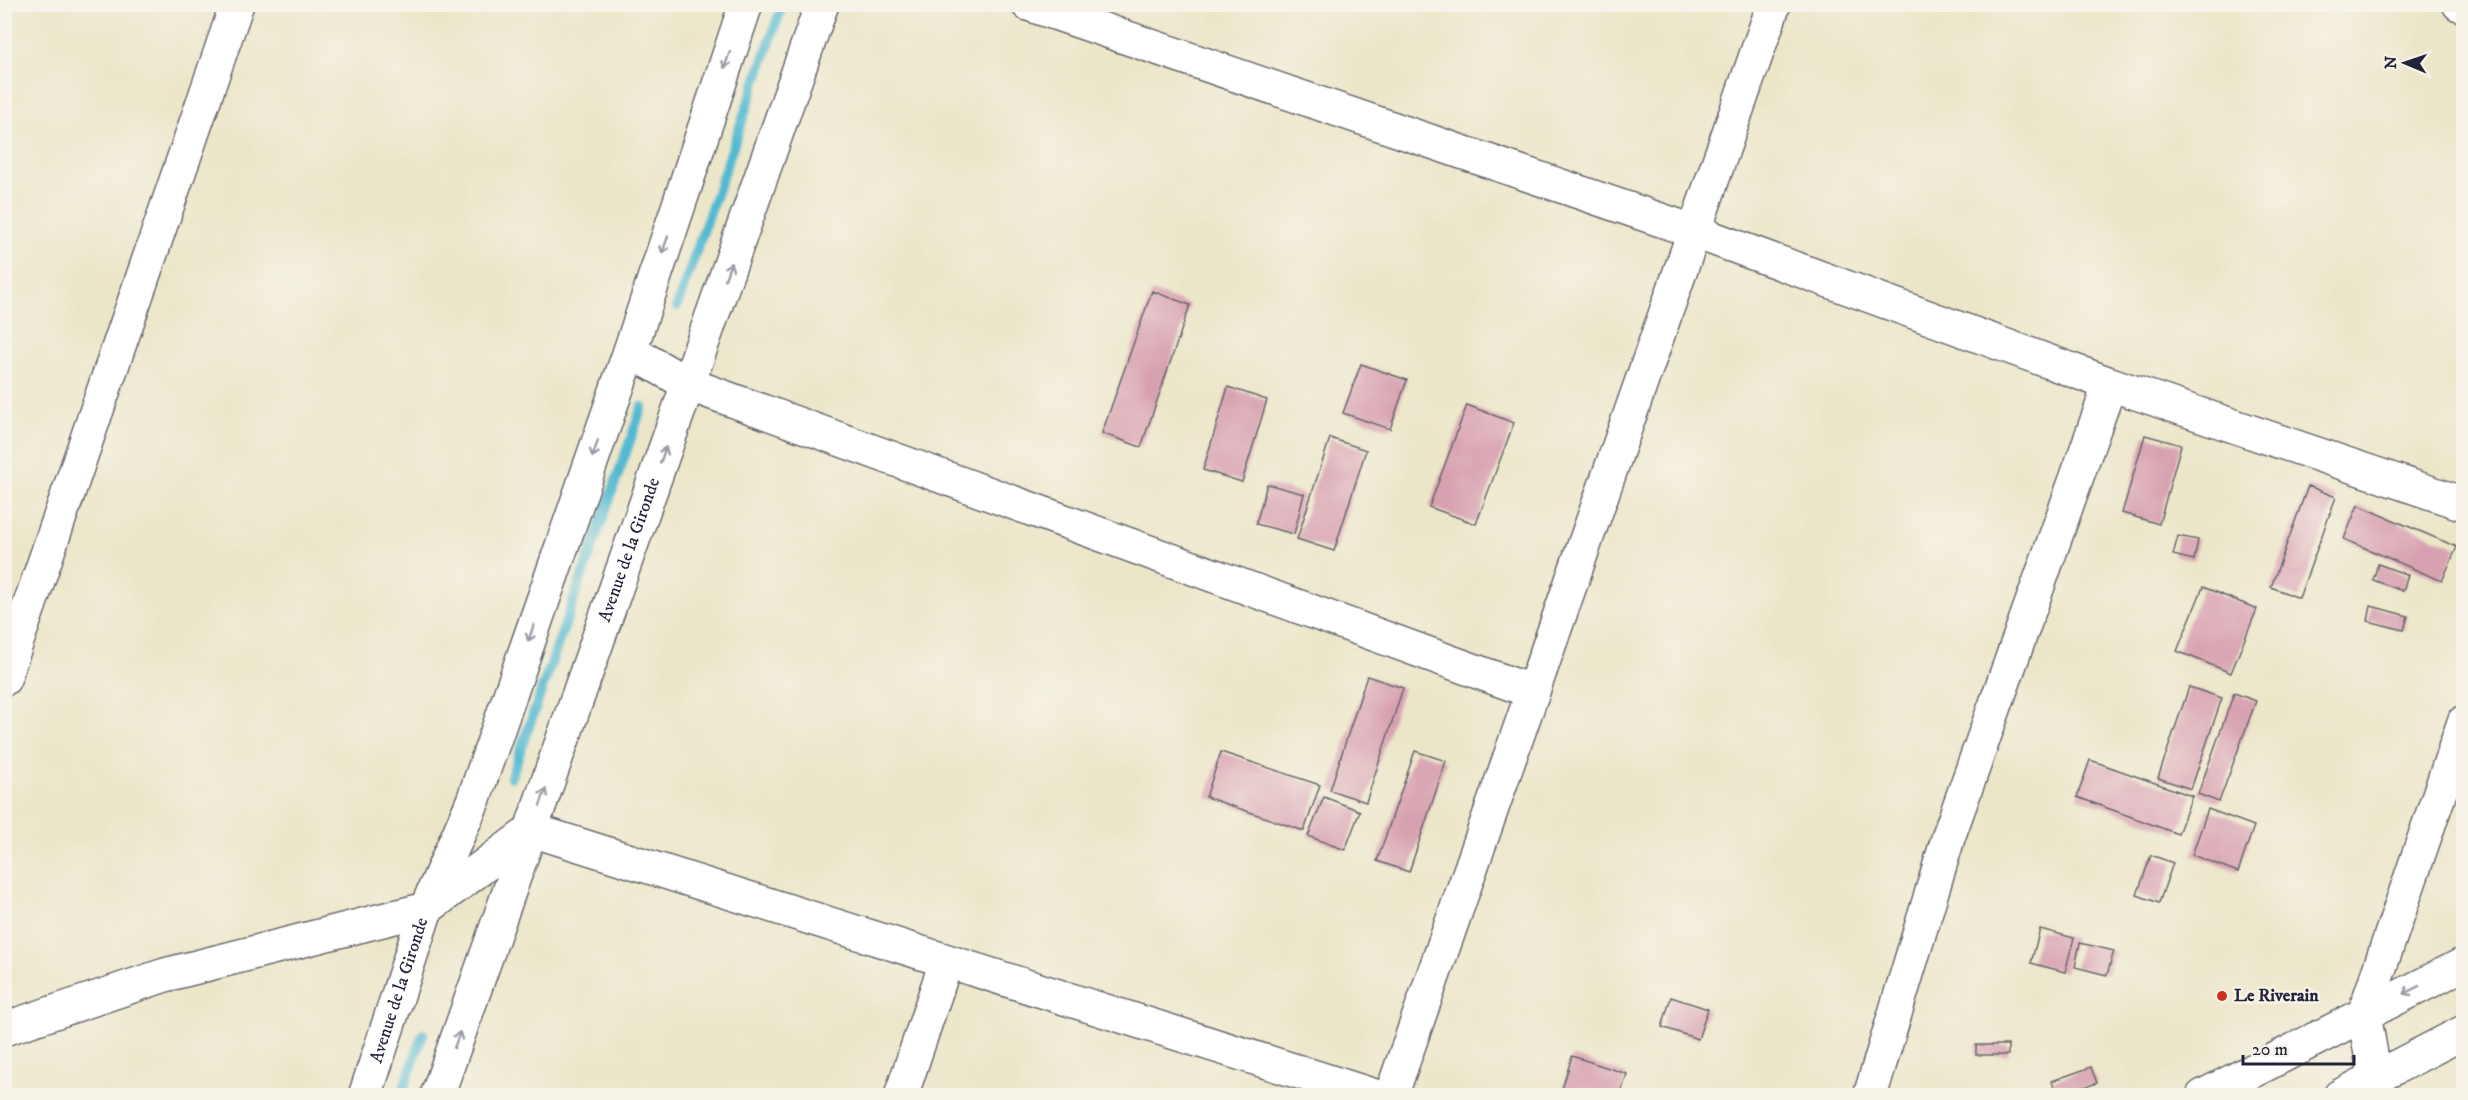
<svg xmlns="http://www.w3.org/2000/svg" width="2468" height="1100" viewBox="0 0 2468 1100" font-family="'IM FELL DW Pica',serif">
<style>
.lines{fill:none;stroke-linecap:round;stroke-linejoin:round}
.stream{stroke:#53bad1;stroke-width:10}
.building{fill:#d8a1b1}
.street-casing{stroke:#69676d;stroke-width:36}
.primary-casing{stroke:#69676d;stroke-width:36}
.street{stroke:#fff;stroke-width:33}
.primary{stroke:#fff;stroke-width:33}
.oneway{stroke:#9c9ca7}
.poi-dot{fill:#c8321e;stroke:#f7f3e8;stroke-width:2}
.labels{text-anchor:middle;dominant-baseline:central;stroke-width:5;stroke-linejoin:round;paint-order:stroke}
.street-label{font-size:18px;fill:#22223b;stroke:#f7f3e8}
.poi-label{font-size:18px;font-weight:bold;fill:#22223b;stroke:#f7f3e8;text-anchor:start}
</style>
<rect width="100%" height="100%" fill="#f7f3e8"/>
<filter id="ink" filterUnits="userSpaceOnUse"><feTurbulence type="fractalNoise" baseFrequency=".0167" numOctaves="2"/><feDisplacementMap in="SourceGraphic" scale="12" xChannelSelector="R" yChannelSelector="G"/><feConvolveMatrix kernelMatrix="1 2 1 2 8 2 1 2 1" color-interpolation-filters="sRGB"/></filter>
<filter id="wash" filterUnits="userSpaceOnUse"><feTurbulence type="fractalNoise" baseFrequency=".008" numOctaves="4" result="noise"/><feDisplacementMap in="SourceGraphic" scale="24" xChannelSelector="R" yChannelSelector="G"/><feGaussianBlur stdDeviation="1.35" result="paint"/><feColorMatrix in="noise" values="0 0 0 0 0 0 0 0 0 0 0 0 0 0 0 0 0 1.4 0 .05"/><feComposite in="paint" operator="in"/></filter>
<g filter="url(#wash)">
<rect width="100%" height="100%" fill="#ece6c9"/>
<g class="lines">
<!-- stream -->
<path class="stream" d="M677 306 783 4
M511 777 642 407
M401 1096 423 1034"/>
</g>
<g id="blocks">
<!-- building -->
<path class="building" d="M1152 291 1190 305 1141 447 1102 433Z
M1361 364 1407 380 1390 429 1343 413Z
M1228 387 1267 400 1242 482 1203 470Z
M1467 405 1514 423 1476 524 1429 507Z
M2145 435 2181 445 2159 524 2122 513Z
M1330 438 1366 450 1334 551 1297 539Z
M1267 484 1304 494 1294 534 1256 524Z
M2308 486 2336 497 2299 598 2271 587Z
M2358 505 2457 547 2442 581 2344 539Z
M2178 536 2198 540 2194 560 2173 555Z
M2378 564 2408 575 2403 591 2373 580Z
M2203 587 2257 609 2231 673 2177 651Z
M2371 606 2408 616 2404 630 2368 621Z
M1367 676 1403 688 1366 802 1330 790Z
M2189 687 2222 698 2191 789 2158 778Z
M2234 693 2256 701 2219 802 2198 794Z
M1415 751 1446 761 1409 872 1377 861Z
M1221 752 1320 785 1304 831 1206 797Z
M2090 760 2192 796 2178 834 2077 797Z
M1324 797 1360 811 1345 850 1308 836Z
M2208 809 2254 826 2238 872 2192 855Z
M2151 855 2173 863 2159 903 2137 895Z
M2040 929 2074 938 2065 972 2031 963Z
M2080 943 2114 951 2107 975 2075 967Z
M1671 997 1708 1009 1698 1039 1662 1027Z
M1976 1045H2008V1055H1976Z
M1572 1056 1627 1074 1620 1096H1560Z
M2091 1067 2097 1083 2057 1096 2052 1081Z"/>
</g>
</g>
<g filter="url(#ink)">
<use href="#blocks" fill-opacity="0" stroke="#69676d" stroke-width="1.5"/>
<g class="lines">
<!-- street casing -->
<g class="street-casing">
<g id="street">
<path d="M1028 4 1693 231 2110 384 2464 504"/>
<path d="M2459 4 2464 6"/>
<path d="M630 351 688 384 1533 692"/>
<path d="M4 679 237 4"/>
<path d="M4 1029 165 975 426 909 532 830 1375 1096"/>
<path d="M2375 1077 2364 1014 2464 722"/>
<path id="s1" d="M365 1096 426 909 473 801 630 351 746 4"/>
<path id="s2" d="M437 1096 822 4"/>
<path d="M901 1096 946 962"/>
<path d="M1391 1096 1774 4"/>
<path d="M1870 1096 1949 835 2110 384"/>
</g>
</g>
<!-- primary casing -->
<g class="primary-casing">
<path id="primary" d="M2203 1096 2464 964
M2340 1096 2464 1032"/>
</g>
<!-- street -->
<use href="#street" class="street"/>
<!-- primary -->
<use href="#primary" class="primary"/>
</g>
<!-- one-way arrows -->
<defs><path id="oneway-shaft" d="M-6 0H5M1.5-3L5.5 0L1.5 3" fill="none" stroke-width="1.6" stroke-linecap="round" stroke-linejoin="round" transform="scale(1.5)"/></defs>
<g class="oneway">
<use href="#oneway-shaft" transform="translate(727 60) rotate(109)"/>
<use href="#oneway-shaft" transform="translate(665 245) rotate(109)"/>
<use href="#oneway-shaft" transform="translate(728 271) rotate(-70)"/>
<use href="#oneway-shaft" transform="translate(595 449) rotate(109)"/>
<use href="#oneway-shaft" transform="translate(663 455) rotate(-71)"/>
<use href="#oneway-shaft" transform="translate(531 633) rotate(109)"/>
<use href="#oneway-shaft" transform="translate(543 797) rotate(-71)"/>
<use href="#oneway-shaft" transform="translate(2411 990) rotate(154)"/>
<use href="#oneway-shaft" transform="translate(457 1040) rotate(-70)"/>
</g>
</g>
<!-- markers -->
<circle class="poi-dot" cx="2222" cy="996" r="6"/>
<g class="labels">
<!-- street labels -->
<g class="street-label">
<text stroke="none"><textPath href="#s2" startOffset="579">Avenue de la Gironde</textPath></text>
<text stroke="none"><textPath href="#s1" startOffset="111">Avenue de la Gironde</textPath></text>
</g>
<!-- poi labels -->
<g class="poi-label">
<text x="2234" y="996">Le Riverain</text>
</g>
</g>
<!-- margin -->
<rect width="2468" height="1100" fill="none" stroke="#f7f3e8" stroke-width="24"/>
<!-- north arrow -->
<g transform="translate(2405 63) rotate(272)" stroke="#f7f3e8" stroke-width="4.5" paint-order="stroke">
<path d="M0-4.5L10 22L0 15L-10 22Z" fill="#22223b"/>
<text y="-9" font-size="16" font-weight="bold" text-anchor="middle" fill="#22223b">N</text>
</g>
<!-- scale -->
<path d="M2243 1055v9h111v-9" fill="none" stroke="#22223b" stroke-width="3"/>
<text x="2252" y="1055" font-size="18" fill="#22223b" stroke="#f7f3e8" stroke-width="4.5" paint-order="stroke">20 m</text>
</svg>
